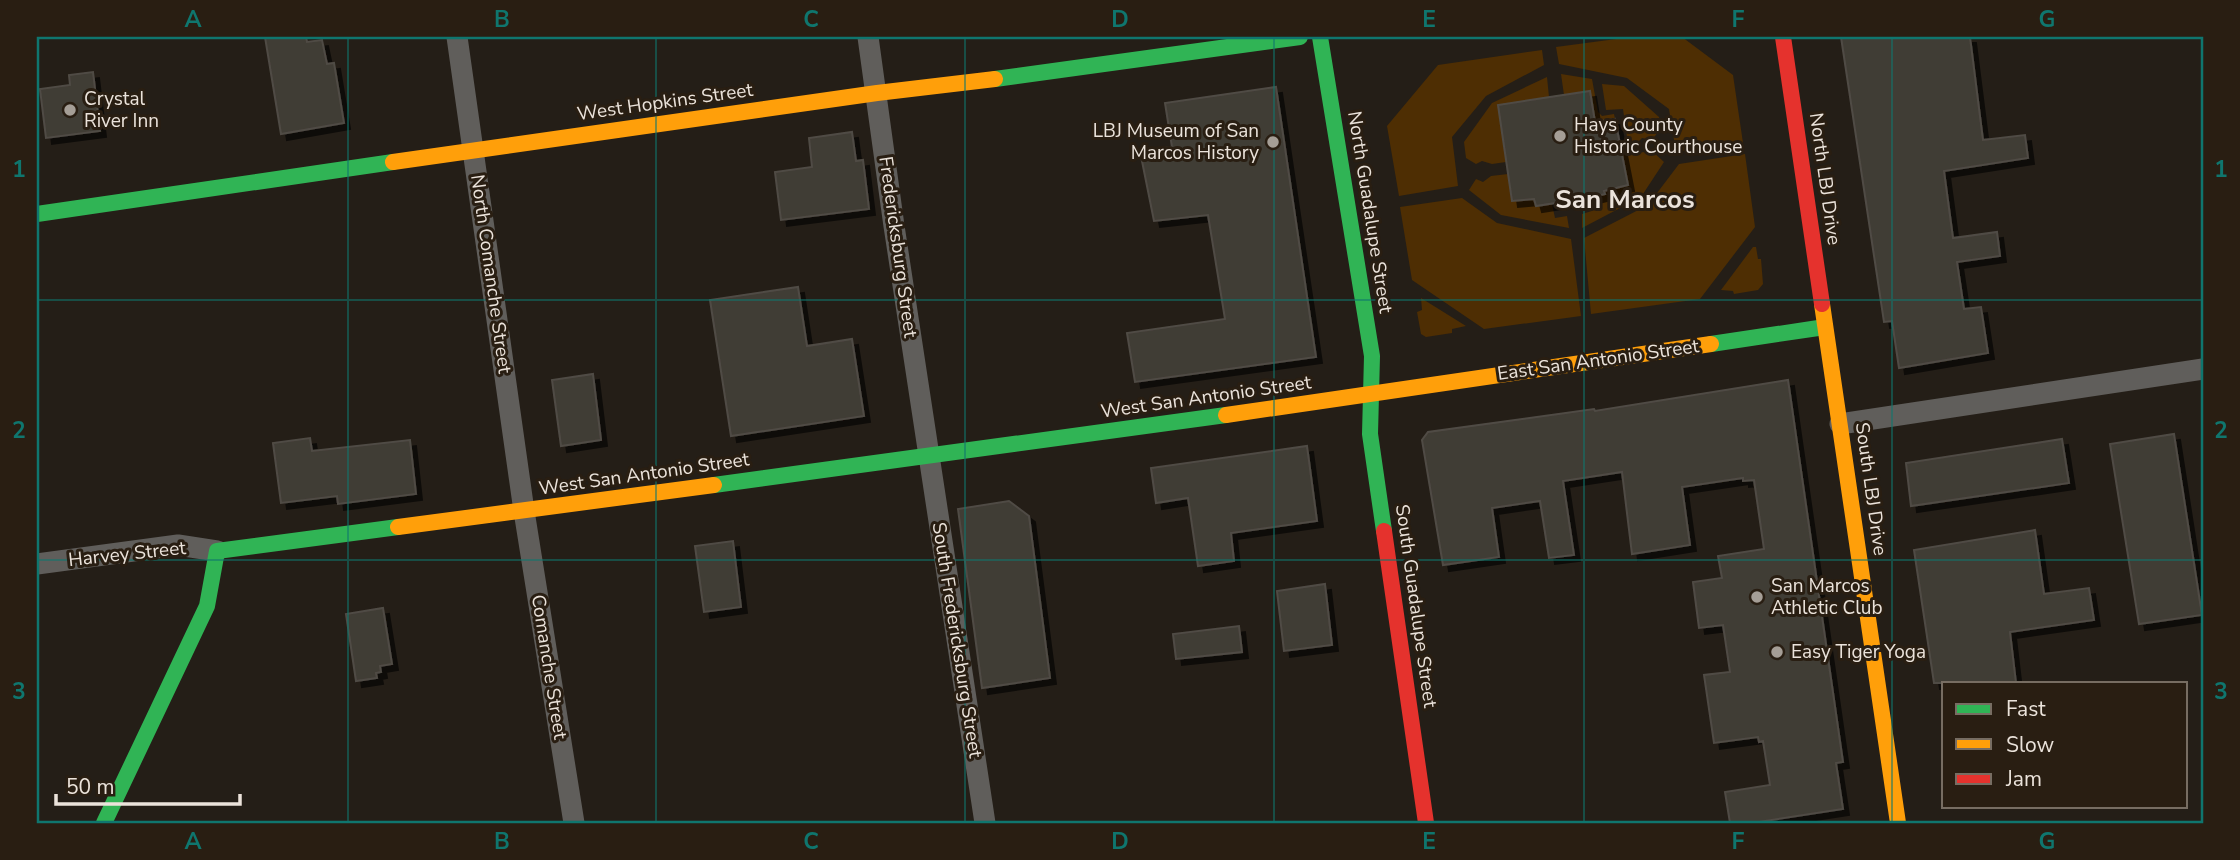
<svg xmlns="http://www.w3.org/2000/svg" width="2240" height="860" viewBox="0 0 2240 860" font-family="'Nunito Sans',sans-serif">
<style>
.green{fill:#4e2e03}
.building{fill:#413c35;stroke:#504b45;stroke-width:2;filter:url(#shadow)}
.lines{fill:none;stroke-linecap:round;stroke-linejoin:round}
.street{stroke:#605e5b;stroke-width:21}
.fast{stroke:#30b455;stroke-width:16}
.slow{stroke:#ff9f0a;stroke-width:16}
.jam{stroke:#e5322d;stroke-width:16}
.grid{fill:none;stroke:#0f766e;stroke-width:2;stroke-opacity:0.55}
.poi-dot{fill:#a59e96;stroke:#291e12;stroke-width:2.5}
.labels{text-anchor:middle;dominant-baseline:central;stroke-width:6;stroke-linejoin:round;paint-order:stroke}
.poi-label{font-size:19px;fill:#ebe3db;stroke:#291e12;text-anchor:start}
.street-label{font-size:19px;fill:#ebe3db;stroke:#291e12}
.district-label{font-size:26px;font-weight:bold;fill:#ebe3db;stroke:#291e12}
.neatline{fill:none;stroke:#0f766e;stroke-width:2.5}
.grid-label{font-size:23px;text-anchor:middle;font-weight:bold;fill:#0f766e}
</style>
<defs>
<filter id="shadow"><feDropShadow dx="6" dy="6" stdDeviation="0" flood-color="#0009"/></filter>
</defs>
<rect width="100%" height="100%" fill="#241e17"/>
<!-- green -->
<path class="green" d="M1631 37H1682L1733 75 1743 143 1676 152 1669 109 1627 78 1559 64 1556 47Z
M1542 50 1544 65 1486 96 1452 137 1458 186 1399 196 1387 126 1438 65Z
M1561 74 1592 79 1598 112 1602 116 1614 114 1615 119 1595 122 1590 92 1564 95Z
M1547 77 1549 97 1498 106 1506 162 1492 164 1482 161 1476 164 1466 158 1464 142 1492 103Z
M1602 84 1624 86 1659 117 1661 128 1652 140 1642 138 1637 143 1628 144 1623 109 1606 110Z
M1652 151 1664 162 1641 197 1582 228V214L1595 210 1593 197 1605 194 1604 191 1628 185 1621 155Z
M1745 154 1755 227 1700 299 1591 314 1584 238 1648 205 1679 164Z
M1508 174 1512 201 1534 199 1536 206 1552 204 1555 218 1567 216 1569 228 1501 215 1469 190 1476 179 1483 182 1491 176Z
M1462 198 1497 223 1571 239 1581 316 1484 329 1412 280 1400 207Z
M1753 247H1756L1758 259H1761L1763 284 1758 290 1734 294 1733 291 1721 290Z
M1421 298 1466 326 1452 329V333L1426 337 1421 334 1417 312 1422 310Z"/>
<!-- building -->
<path class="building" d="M265 37H306L307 42 322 40 327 64 334 63 344 123 281 134Z
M1841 37H1970L1983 140 2025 135 2028 158 1944 171 1953 238 1997 232 2000 256 1957 262 1964 309 1981 307 1988 353 1899 368 1892 321 1884 322Z
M93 72 100 131 46 138 40 89 70 85 69 75Z
M1276 87 1316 357 1135 382 1127 333 1225 319 1208 215 1154 221 1140 151 1172 147 1165 103Z
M1590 91 1595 122 1615 119 1628 185 1604 191 1605 194 1593 197 1536 206 1534 199 1512 201 1498 105Z
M852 132 856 161 863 160 869 209 781 220 775 172 812 167 809 138Z
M798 287 807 346 852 339 864 416 731 436 710 300Z
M593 374 601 440 561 446 552 380Z
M1788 380 1843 762 1836 763 1843 809 1752 823H1730L1725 792 1770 785 1763 741 1759 742 1758 737 1714 743 1704 675 1730 672 1723 625 1699 628 1693 582 1722 578 1718 556 1764 549 1754 480 1743 481V478L1682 487 1690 545 1632 554 1622 472 1563 481 1574 555 1549 558 1540 501 1492 508 1499 557 1443 565 1422 440 1428 432 1594 409 1595 411Z
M2174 434 2202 615 2139 624 2110 444Z
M310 438 312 451 410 440 416 494 338 504 337 496 281 503 273 443Z
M2062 439 2069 483 1911 506 1906 463Z
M1307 446 1317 521 1231 533 1234 561 1198 566 1188 498 1156 503 1151 468Z
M1009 501 1029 516 1050 678 982 688 958 509Z
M2035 530 2044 594 2089 588 2094 620 2010 632 2016 683H1934L1914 550Z
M733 541 741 607 704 612 695 546Z
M1325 584 1332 645 1284 651 1277 591Z
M383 608 392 664 380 666 381 672 376 673 377 678 356 681 346 614Z
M1239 626 1242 652 1176 659 1173 634Z"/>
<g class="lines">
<!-- street -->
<path class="street" d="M457 37 524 511 574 823
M868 37 894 226 985 823
M1840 424 2203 369
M37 564 178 545 217 551"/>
<!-- fast -->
<path class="fast" d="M1320 37 1372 356 1370 434 1384 531
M995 79 1300 37
M37 214 393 162
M1711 344 1825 327
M714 485 1226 415
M104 823 207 606 217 551 398 527"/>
<!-- slow -->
<path class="slow" d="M393 162 877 93 995 79
M1822 304 1898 823
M1226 415 1711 344
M398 527 714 485"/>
<!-- jam -->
<path class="jam" d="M1783 37 1822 304
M1384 531 1426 823"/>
</g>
<!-- grid -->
<path class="grid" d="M348 37V823M656 37V823M965 37V823M1274 37V823M1584 37V823M1892 37V823M37 300H2203M37 560H2203"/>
<!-- markers -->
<g class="poi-dot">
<circle cx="70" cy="110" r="7"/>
<circle cx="1560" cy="136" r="7"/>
<circle cx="1273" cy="142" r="7"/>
<circle cx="1757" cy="597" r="7"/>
<circle cx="1777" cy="652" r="7"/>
</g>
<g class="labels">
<!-- poi labels -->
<g class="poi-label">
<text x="84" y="99">Crystal<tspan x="84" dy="22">River Inn</tspan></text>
<text x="1574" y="125">Hays County<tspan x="1574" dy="22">Historic Courthouse</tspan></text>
<text x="1259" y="131" text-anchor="end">LBJ Museum of San<tspan x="1259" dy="22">Marcos History</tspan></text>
<text x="1771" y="586">San Marcos<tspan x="1771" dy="22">Athletic Club</tspan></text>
<text x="1791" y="652">Easy Tiger Yoga</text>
</g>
<!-- street labels -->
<g class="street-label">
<text transform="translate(665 102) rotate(-8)">West Hopkins Street</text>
<text transform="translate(1825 179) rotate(82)">North LBJ Drive</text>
<text transform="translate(1370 212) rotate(81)">North Guadalupe Street</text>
<text transform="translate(898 247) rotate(82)">Fredericksburg Street</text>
<text transform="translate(491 274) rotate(82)">North Comanche Street</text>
<text transform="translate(1598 360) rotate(-8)">East San Antonio Street</text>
<text transform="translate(1206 397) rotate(-8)">West San Antonio Street</text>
<text transform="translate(644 474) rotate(-8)">West San Antonio Street</text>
<text transform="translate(1871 489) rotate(82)">South LBJ Drive</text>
<text transform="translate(127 554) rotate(-6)">Harvey Street</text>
<text transform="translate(1416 606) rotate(82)">South Guadalupe Street</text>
<text transform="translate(957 640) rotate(81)">South Fredericksburg Street</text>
<text transform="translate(549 667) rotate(81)">Comanche Street</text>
</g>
<!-- district labels -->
<g class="district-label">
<text x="1625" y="199">San Marcos</text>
</g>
</g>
<!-- border -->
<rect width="2240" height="860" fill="none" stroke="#291e12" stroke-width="77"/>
<!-- legend -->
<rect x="1942" y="682" width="245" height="126" fill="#291e12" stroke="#776d62" stroke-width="2"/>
<rect x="1956" y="704" width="35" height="10" fill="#30b455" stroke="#776d62" stroke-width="2"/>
<text x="2006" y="716" font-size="21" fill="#ebe3db">Fast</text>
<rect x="1956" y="739" width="35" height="10" fill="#ff9f0a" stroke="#776d62" stroke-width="2"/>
<text x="2006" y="752" font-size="21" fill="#ebe3db">Slow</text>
<rect x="1956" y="774" width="35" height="10" fill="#e5322d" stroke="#776d62" stroke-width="2"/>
<text x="2006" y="786" font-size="21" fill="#ebe3db">Jam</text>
<!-- scale -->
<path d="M56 794v10h184v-10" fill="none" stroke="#ebe3db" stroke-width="3.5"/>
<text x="66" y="794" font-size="21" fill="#ebe3db" stroke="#291e12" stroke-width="5" paint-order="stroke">50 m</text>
<rect x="38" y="38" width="2164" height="784" class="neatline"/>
<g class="grid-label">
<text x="193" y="27">A</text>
<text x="502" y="27">B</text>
<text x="811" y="27">C</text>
<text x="1120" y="27">D</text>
<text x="1429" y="27">E</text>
<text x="1738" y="27">F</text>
<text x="2047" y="27">G</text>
<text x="19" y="177">1</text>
<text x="2221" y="177">1</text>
<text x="19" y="438">2</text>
<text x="2221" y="438">2</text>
<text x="19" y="699">3</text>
<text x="2221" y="699">3</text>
<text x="193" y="849">A</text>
<text x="502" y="849">B</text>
<text x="811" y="849">C</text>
<text x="1120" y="849">D</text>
<text x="1429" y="849">E</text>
<text x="1738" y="849">F</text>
<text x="2047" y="849">G</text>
</g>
</svg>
